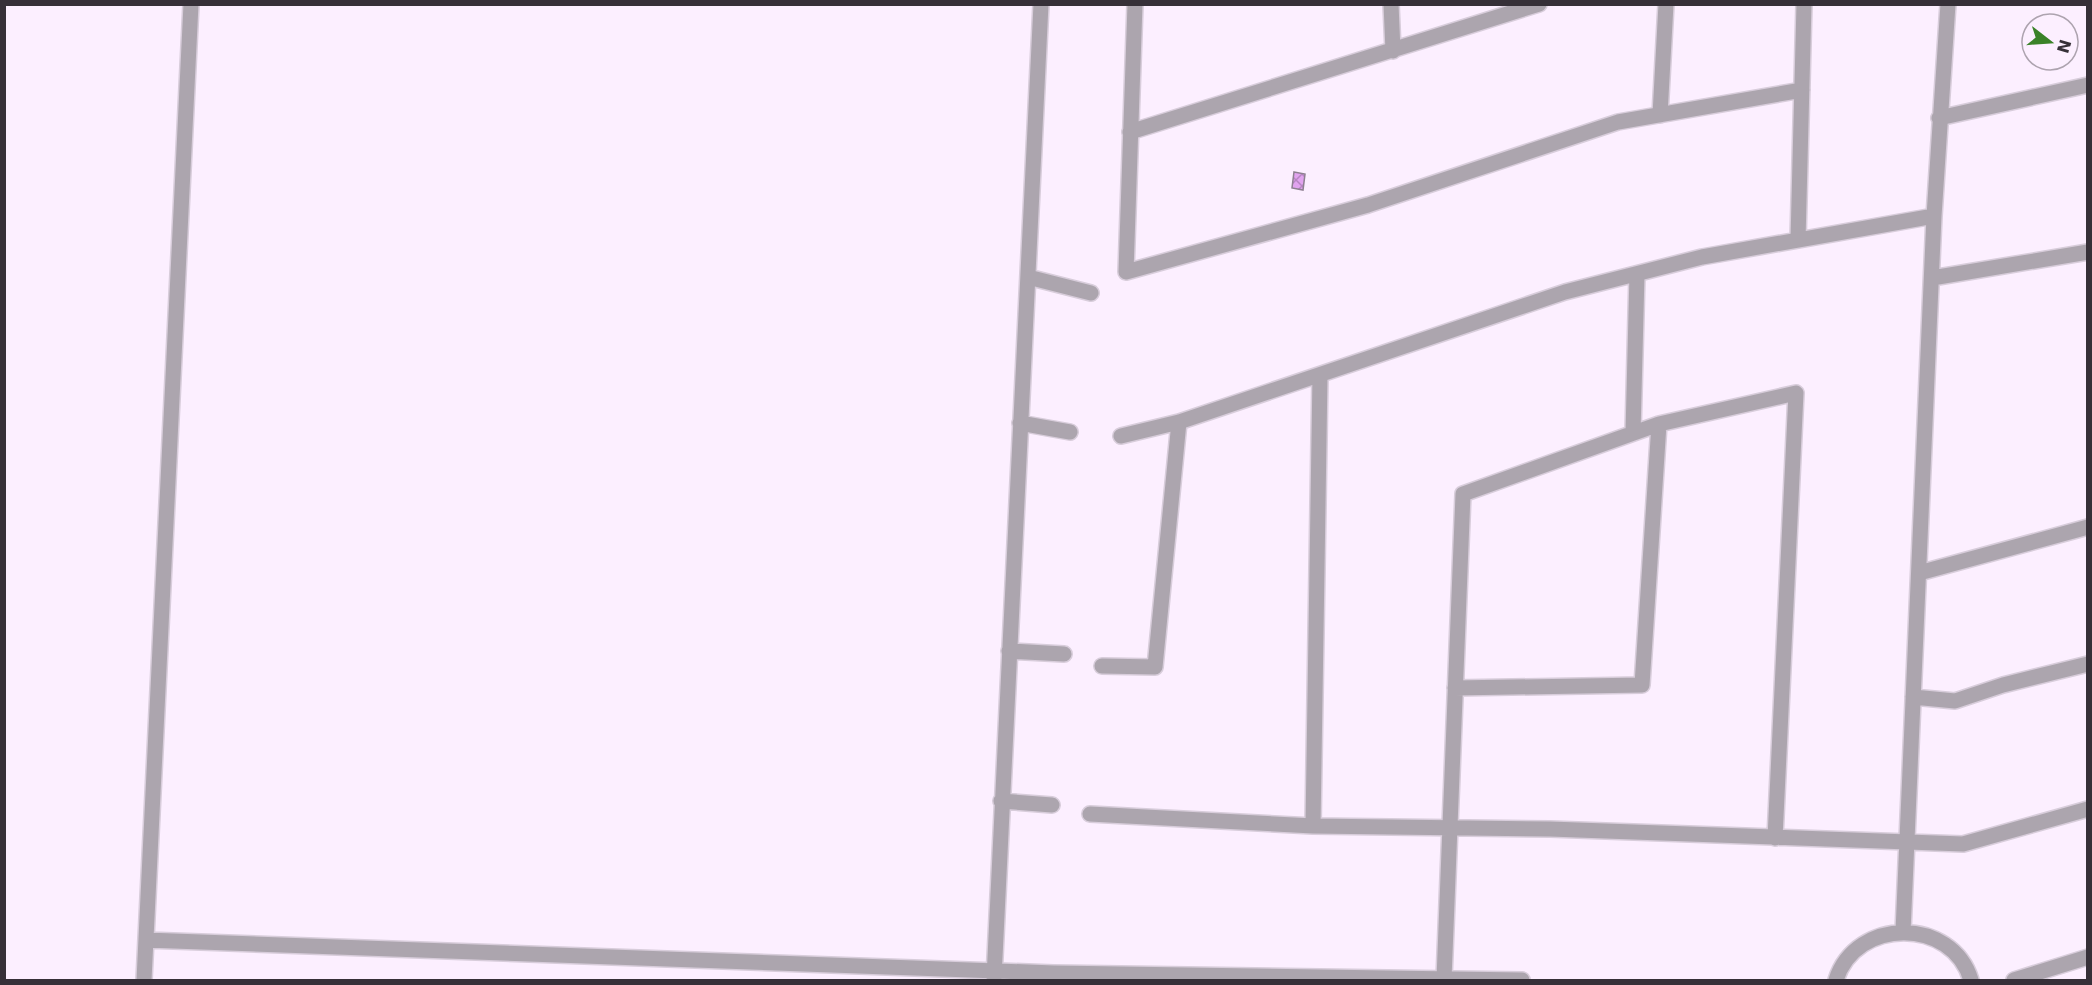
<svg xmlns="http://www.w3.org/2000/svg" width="2092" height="985" viewBox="0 0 2092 985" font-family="'DejaVu Sans',sans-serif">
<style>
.building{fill:url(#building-cross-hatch);stroke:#8e8091;stroke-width:1.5}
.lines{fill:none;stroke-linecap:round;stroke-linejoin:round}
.minor-casing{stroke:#d8cddb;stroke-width:18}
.minor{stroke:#aca5ae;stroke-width:15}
</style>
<defs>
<pattern id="building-cross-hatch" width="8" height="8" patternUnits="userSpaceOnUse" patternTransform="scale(1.5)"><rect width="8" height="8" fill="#e1a3ef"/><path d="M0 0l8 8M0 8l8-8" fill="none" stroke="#b785c3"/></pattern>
</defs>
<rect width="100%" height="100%" fill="#fcefff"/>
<!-- building -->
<path class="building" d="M1294 172 1305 174 1303 190 1292 188Z"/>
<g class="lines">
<!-- minor casing -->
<g class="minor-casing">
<path id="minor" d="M1135 4 1126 272 1368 205 1618 122 1802 90
M1391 4 1393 51
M1660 115 1666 4
M1939 118 2088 85
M1130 132 1539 4
M1798 240 1804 4
M1028 277 1091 293
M1932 278 2088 252
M1020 423 1070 432
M1633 433 1637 274
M1121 436 1179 422 1565 292 1702 257 1934 216
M1919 573 2088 527
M1009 651 1064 654
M1102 666 1155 667 1179 422
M1455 688 1642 685 1659 424 1796 393 1775 838
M1913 697 1955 701 2003 685 2088 664
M1001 801 1052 805
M1090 814 1313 826 1550 829 1963 844 2088 809
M1313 826 1320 375
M1903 932 1934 216 1948 4
M146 940 1054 973 1522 980
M994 978 1041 4
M1444 979 1463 494 1659 424
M144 980 191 4
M1836 980C1856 917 1952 917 1971 980
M2014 980 2088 957"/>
</g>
<!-- minor -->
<use href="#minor" class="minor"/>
</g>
<!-- border -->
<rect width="2092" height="985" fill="none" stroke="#363038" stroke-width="12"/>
<!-- north arrow -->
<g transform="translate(2050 42) rotate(107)"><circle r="28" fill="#fcefff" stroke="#ada3af" stroke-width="1.5"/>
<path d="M0-4.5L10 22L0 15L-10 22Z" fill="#3a8228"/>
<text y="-9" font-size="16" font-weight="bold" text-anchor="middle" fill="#363038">N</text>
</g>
</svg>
